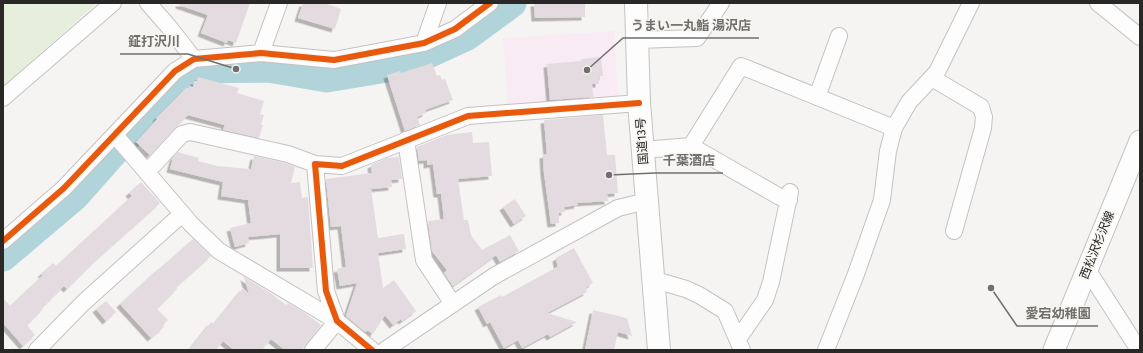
<svg xmlns="http://www.w3.org/2000/svg" width="1143" height="353" viewBox="0 0 1143 353" font-family="'Fira Sans','Noto Sans JP',sans-serif">
<style>
.commercial{fill:#f8ebf3}
.green{fill:#e6efdc}
.lines{fill:none;stroke-linecap:round;stroke-linejoin:round}
.river{stroke:#b0d4da;stroke-width:29}
.building{fill:#e4dbe0;filter:url(#shadow)}
.minor-casing{stroke:#c3c2c1;stroke-width:18}
.major-casing{stroke:#c3c2c1;stroke-width:23}
.highway-casing{stroke:#c3c2c1;stroke-width:24}
.minor{stroke:#fefdfd;stroke-width:16}
.major{stroke:#fefdfd;stroke-width:21}
.highway{stroke:#fefdfd;stroke-width:22}
.cycleway-casing{stroke:#f7f5f1;stroke-width:8}
.cycleway{stroke:#e8590c;stroke-width:6}
.labels{text-anchor:middle;dominant-baseline:central;stroke-width:3;stroke-linejoin:round;paint-order:stroke}
.street-label{font-size:12px;fill:#292827;stroke:#f7f5f1}
.leader{fill:none;stroke:#716f6e;stroke-width:1.5}
.callout-dot{fill:#716f6e;stroke:#f7f5f1;stroke-width:1.5}
.callout-label{font-size:13px;text-anchor:middle;font-weight:bold;fill:#716f6e;stroke:#f7f5f1;stroke-width:3;stroke-linejoin:round;paint-order:stroke}
</style>
<defs>
<filter id="shadow"><feDropShadow dx="-3.5" dy="3.5" stdDeviation="0" flood-color="#0004"/></filter>
</defs>
<rect width="100%" height="100%" fill="#f6f4f2"/>
<!-- commercial -->
<path class="commercial" d="M614 31 618 101 508 108 503 38Z"/>
<!-- green -->
<path class="green" d="M3 3H97L3 87Z"/>
<g class="lines">
<!-- river -->
<path class="river" d="M3 257 75 196 177 81 202 69 268 68 327 78 404 65 467 36 512 3"/>
</g>
<!-- building -->
<path class="building" d="M179 3H250L236 43 228 40 227 43 201 33 208 15 179 5Z
M303 3H325L341 9 335 29 298 18Z
M534 3H585V17L535 18Z
M601 57 603 76H599V84H592L593 97 550 100 547 64 581 61V59Z
M432 63 437 76 440 75 442 80 445 79 453 100 425 110 426 113 417 117 420 125 405 131 387 75 400 71 401 73Z
M198 77 239 88 237 93 264 101 260 114 264 115 261 125H263L259 138 223 130 225 125 188 115 175 128 150 155 136 142 157 119 156 118 186 88H189V86L193 87 194 81H197Z
M603 115 607 155H615L618 193 607 194 608 201 577 203 578 205 564 207 565 212 559 213V223L551 224 544 173 543 155 547 154 544 120Z
M472 132 473 143 489 142 492 176 458 179 464 220H468L471 235 482 250 510 235 519 251 500 262 496 255 453 286 444 273 447 270 432 251 428 221 444 219 441 194H437L433 164 427 165V160L419 161 417 147 447 135Z
M178 152 199 158 198 161 217 166 251 169 254 156 285 163 295 167 291 183 300 182 302 198 308 197 313 268H280V234L248 237 249 243 235 247 230 228 251 223 248 200 221 196 223 182 170 169 173 158Z
M399 157 402 179 391 180 392 187 371 189 378 238 404 234 406 249 378 253 383 288 394 280 416 311 402 321 401 319 393 325 385 315 373 334 367 330 366 332 364 331 346 316 357 283 340 286 337 269 346 267 341 226 331 227 326 179 372 173 371 165 387 158Z
M141 182 160 203 96 260 67 289 64 286 42 308 43 309 27 325 35 335 23 346 3 323V298L10 306 43 275 41 274 53 263 56 266 132 196 129 193Z
M515 199 526 216 514 224 503 207Z
M193 239 211 256 176 287 177 289 157 309 168 320 163 325 164 327 151 338 120 304 158 269H159Z
M574 248 593 283 585 288 587 292 547 313 577 322 550 337 548 334 522 348 518 340 504 348 490 322 487 324 478 307 501 295 502 297 557 267 558 269 556 258Z
M244 277 269 292 286 305 288 303 305 313 321 325 306 344 302 350H285L271 339 262 350H234L223 341 216 350H189L211 322 214 324 243 288 249 294Z
M106 301 116 312 106 321 96 309Z
M593 310 627 318 632 336 618 332 614 350H585Z"/>
<g class="lines">
<!-- minor casing -->
<g class="minor-casing">
<path id="minor" d="M148 3 169 27 194 59
M1098 3 1140 37
M637 40 697 38 721 3
M424 43 438 3
M261 53 279 3
M932 78 981 107 984 117 983 128 954 231
M817 97 839 36
M3 98 113 3
M115 135 191 224 219 251 337 321 313 350
M406 140 424 260 453 304
M691 146 741 66 894 128
M643 150 691 146 780 197 789 200
M147 172 182 134 190 132 288 154 315 164
M3 241 64 188 175 71 194 59 261 53 334 60 424 43 455 29 490 3
M1087 269 1139 350
M653 282H662L686 289 699 295 725 311 742 350
M738 339 765 300 771 282 790 192
M37 350 83 303 182 214
M372 350 337 321 326 291 315 164 342 166 468 116 639 103
M385 350 494 276 618 208 647 201
M826 350 856 274 882 200 888 151 894 128 909 102 937 72 971 3"/>
</g>
<!-- major casing -->
<g class="major-casing">
<path id="major" d="M1054 350 1140 141"/>
</g>
<!-- highway casing -->
<g class="highway-casing">
<path id="highway" d="M636 3 639 103 659 350"/>
</g>
<!-- minor -->
<use href="#minor" class="minor"/>
<!-- major -->
<use href="#major" class="major"/>
<!-- highway -->
<use href="#highway" class="highway"/>
<!-- cycleway casing -->
<g class="cycleway-casing">
<path id="cycleway" d="M3 241 64 188 175 71 194 59 261 53 334 60 424 43 455 29 490 3
M372 350 337 321 326 291 315 164 342 166 468 116 639 103"/>
</g>
<!-- cycleway -->
<use href="#cycleway" class="cycleway"/>
</g>
<g class="labels">
<!-- street labels -->
<g class="street-label">
<text transform="translate(642 141) rotate(-94)">国道13号</text>
<text transform="translate(1097 245) rotate(-68)">西松沢杉沢線</text>
</g>
</g>
<!-- callouts -->
<path class="leader" d="M587 70L623 38H759M236 69L188 54H120M609 175L655 173H723M991 288L1017 326H1098"/>
<g class="callout-dot">
<circle cx="587" cy="70" r="4"/>
<circle cx="236" cy="69" r="4"/>
<circle cx="609" cy="175" r="4"/>
<circle cx="991" cy="288" r="4"/>
</g>
<g class="callout-label">
<text x="691" y="30">うまい一丸鮨 湯沢店</text>
<text x="154" y="46">鉦打沢川</text>
<text x="689" y="165">千葉酒店</text>
<text x="1058" y="318">愛宕幼稚園</text>
</g>
<!-- border -->
<rect width="1143" height="353" fill="none" stroke="#292827" stroke-width="8"/>
</svg>
